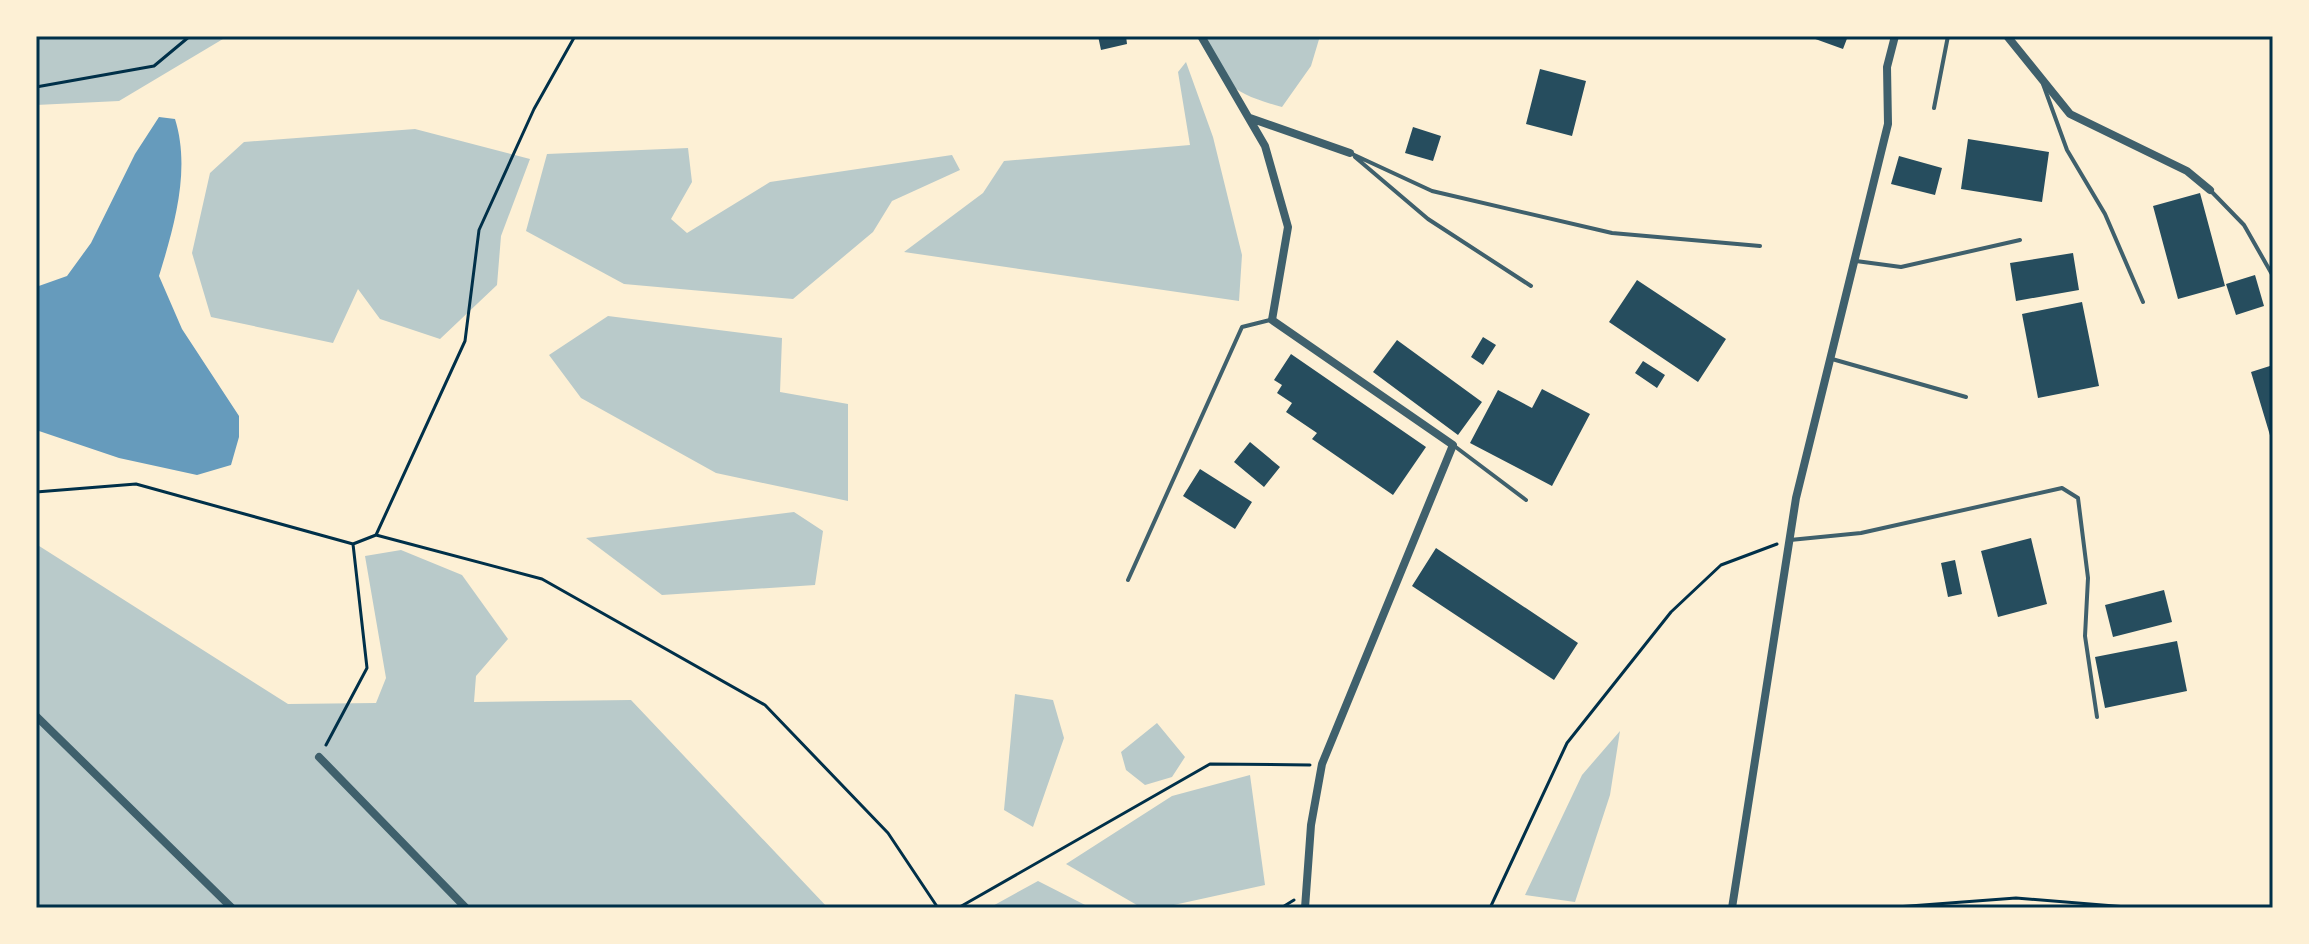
<svg xmlns="http://www.w3.org/2000/svg" width="2309" height="944" viewBox="0 0 2309 944" font-family="'Open Sans',sans-serif">
<style>
.green{fill:#b9caca}
.water{fill:#669bbc}
.building{fill:#264d5e}
.lines{fill:none;stroke-linecap:round;stroke-linejoin:round}
.path{stroke:#003049;stroke-width:3}
.service{stroke:#3f606c;stroke-width:4}
.minor{stroke:#3f606c;stroke-width:8}
.neatline{fill:none;stroke:#003049;stroke-width:3}
</style>
<rect width="100%" height="100%" fill="#fdf0d5"/>
<!-- green -->
<path class="green" d="M36 36H228L119 101 36 105Z
M1198 36H1320L1311 66 1282 107C1231 93 1221 83 1198 36Z
M1186 62 1213 137 1242 255 1239 301 904 252 983 193 1004 161 1190 145 1178 72Z
M415 129 530 159 501 236 497 285 440 339 380 319 358 289 333 343 211 317 192 253 210 173 244 142Z
M688 148 692 182 671 219 687 233 770 182 952 155 960 170 892 201 873 232 793 299 624 284 526 231 547 154Z
M608 316 782 338 780 392 848 404V501L716 473 581 398 549 355Z
M794 512 823 531 815 585 662 595 586 538Z
M36 544 288 704 376 703 386 678 365 556 401 550 462 575 508 639 476 676 474 702 631 700 828 908H36Z
M1015 694 1053 700 1064 738 1033 827 1004 810Z
M1157 723 1185 757 1172 777 1145 785 1126 770 1121 752Z
M1620 731 1610 795 1575 902 1525 895 1582 775Z
M1250 775 1265 885 1160 908H1142L1066 864 1172 796Z
M1038 881 1091 908H989Z"/>
<!-- water -->
<path class="water" d="M159 117 175 119C191 170 174 227 159 276L182 329 239 416V437L231 465 197 475 119 458 36 430V287L67 276 91 243 135 154Z"/>
<!-- building -->
<path class="building" d="M1098 36H1126L1127 44 1101 50Z
M1807 36H1848L1843 49Z
M1540 69 1586 81 1572 136 1526 124Z
M1413 127 1441 136 1433 161 1405 153Z
M1968 139 2049 152 2042 202 1961 189Z
M1899 156 1942 168 1935 195 1891 184Z
M2200 193 2225 286 2178 299 2153 206Z
M2073 253 2079 290 2016 301 2010 263Z
M2255 275 2264 306 2236 315 2226 284Z
M1637 280 1726 339 1698 382 1609 322Z
M2082 302 2099 386 2038 398 2022 314Z
M1483 337 1496 345 1483 365 1471 357Z
M1397 340 1482 402 1458 435 1373 372Z
M1291 354 1426 447 1393 495 1312 439 1317 433 1286 412 1292 403 1277 393 1282 385 1274 380Z
M1643 361 1665 375 1657 388 1635 373Z
M2273 365V442H2272L2251 372Z
M1542 389 1590 414 1552 486 1470 443 1498 390 1532 408Z
M1250 442 1280 467 1264 487 1234 462Z
M1200 469 1252 502 1235 529 1183 496Z
M2031 538 2047 604 1998 617 1981 551Z
M1436 548 1578 643 1554 680 1412 586Z
M1955 560 1962 594 1948 597 1941 563Z
M2164 590 2172 622 2113 637 2105 605Z
M2177 641 2187 691 2105 708 2095 657Z"/>
<g class="lines">
<!-- path -->
<path class="path" d="M36 87 154 66 190 36
M36 492 136 484 353 544 376 535 465 341 479 230 534 109 575 36
M376 535 542 579 765 705 888 833 938 908
M326 745 367 668 353 544
M958 908 1210 764 1310 765
M1281 908 1294 900
M1490 908 1567 743 1671 612 1721 565 1777 544
M1883 908 2016 898 2139 908"/>
<!-- service -->
<path class="service" d="M2043 84 2067 150 2105 214 2143 302
M1934 108 1948 36
M1350 153 1432 191 1612 233 1760 246
M1355 157 1428 219 1531 286
M2210 190 2244 225 2273 276
M1856 261 1901 267 2020 240
M1832 359 1966 397
M1453 445 1526 500
M1790 540 1861 533 2062 488 2078 498 2088 578 2085 636 2097 717
M1128 580 1242 327 1270 320"/>
<!-- minor -->
<path class="minor" d="M1201 36 1265 146 1288 227 1272 320 1453 445 1322 764 1311 825 1305 908
M2007 36 2070 114 2187 171 2210 190
M1250 118 1350 153
M36 716 232 908
M319 757 466 908
M1732 908 1796 498 1888 124 1887 67 1895 36"/>
</g>
<!-- border -->
<rect width="2309" height="944" fill="none" stroke="#fdf0d5" stroke-width="76"/>
<rect x="38" y="38" width="2233" height="868" class="neatline"/>
</svg>
